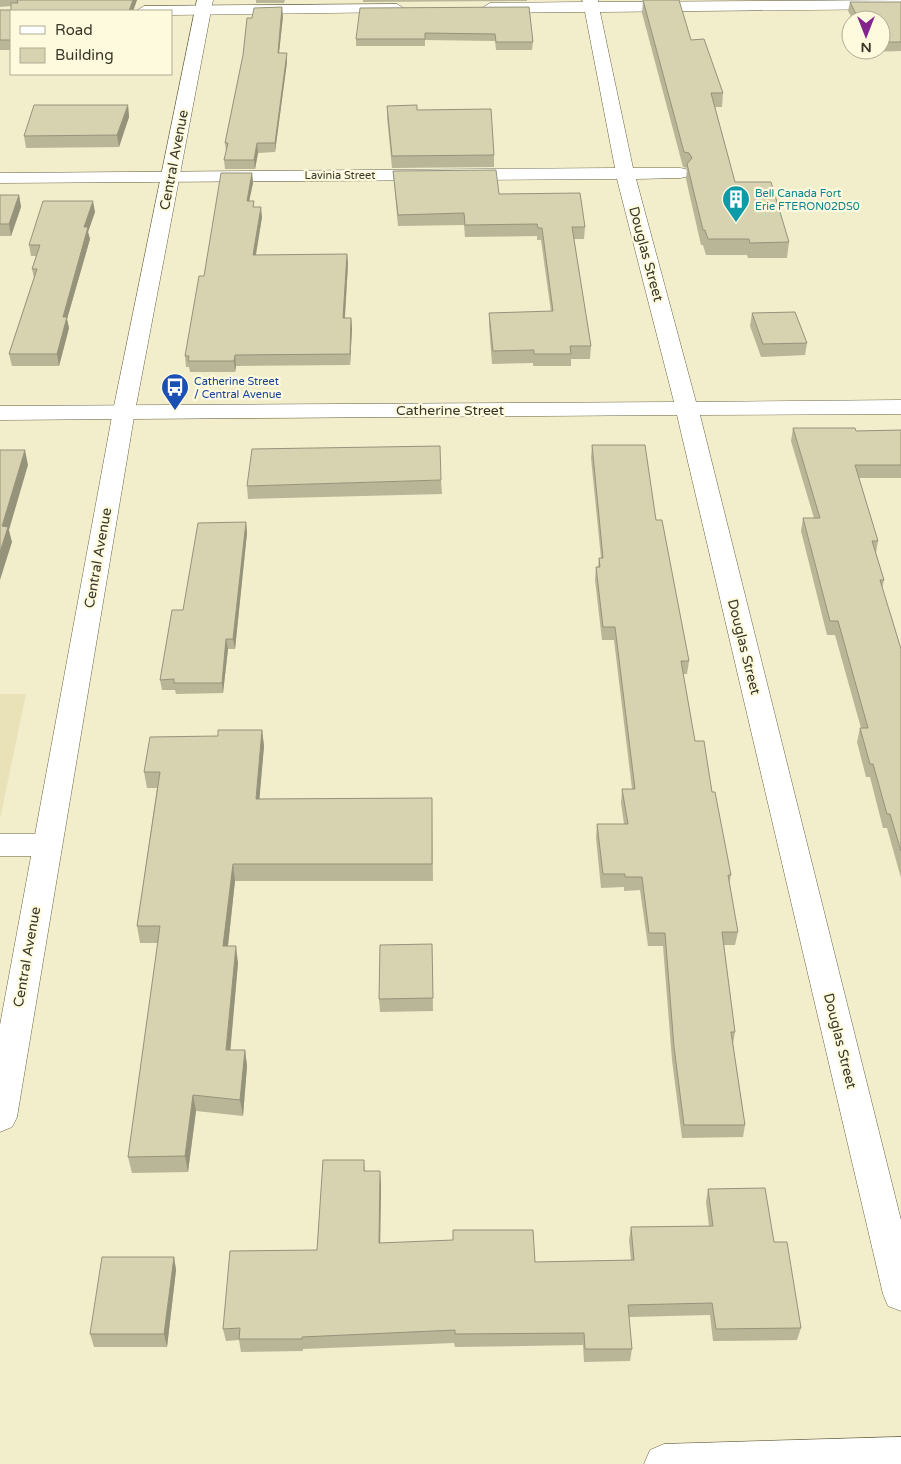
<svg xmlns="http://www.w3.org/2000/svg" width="901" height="1464" viewBox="0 0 901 1464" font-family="'Varela Round',sans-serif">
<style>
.built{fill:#e9e2b9}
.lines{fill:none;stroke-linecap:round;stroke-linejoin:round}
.minor-casing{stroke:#696446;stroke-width:1}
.major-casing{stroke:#696446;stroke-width:1}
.minor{fill:#fff;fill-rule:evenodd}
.major{fill:#fff;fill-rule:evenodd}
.wall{fill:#b9b597}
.shaded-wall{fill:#96937b}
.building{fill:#d7d2b0;stroke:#96937b}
.labels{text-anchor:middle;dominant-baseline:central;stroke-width:4.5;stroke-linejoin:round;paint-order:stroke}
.far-street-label{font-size:11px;fill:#39372a;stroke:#fefade}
.far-culture-label{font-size:11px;fill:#0d838f;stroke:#fefade;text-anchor:start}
.far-transit-label{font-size:11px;fill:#164399;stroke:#fefade;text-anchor:start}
.street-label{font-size:14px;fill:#39372a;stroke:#fefade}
</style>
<rect width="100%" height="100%" fill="#f2edcb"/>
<!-- built -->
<path class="built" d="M0 694H26L0 819Z"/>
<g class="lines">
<!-- minor casing -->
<g class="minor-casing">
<path id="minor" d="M582 0H598V2L901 0V9L600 12 633 168H680L686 169 689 173 686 177 680 178 636 179 696 402 901 400V414L700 415 901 1220V1311L888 1306 883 1294 677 415 0 420V406L674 402 617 179 0 183V173L615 168 585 12 490 13 482 8 490 3 583 2Z
M397 4 405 9 402 12 171 15V11H136L144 6Z
M0 834H46L56 837 61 845 56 853 46 856H0Z
M901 1437V1464H644L650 1450 664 1444Z"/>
</g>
<!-- major casing -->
<g class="major-casing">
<path id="major" d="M197 0H213L135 411 17 1117 12 1127 0 1132V1025L113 411Z"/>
</g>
<!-- minor -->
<use href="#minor" class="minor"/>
<!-- major -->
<use href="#major" class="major"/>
</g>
<!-- wall -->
<path class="wall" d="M0 0H137L133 11H11V50H0V10H11V6L0 7Z
M256 0H285L284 3H256Z
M363 0H527V1L363 2Z
M643 0 691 40 723 93 722 107H715L735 182 789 242 787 258H748L747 255H706L703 245H701L686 179 687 168 683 167 642 13Z
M850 2H901V51L869 52 868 50H881V20H853L848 11Z
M529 7 533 42 532 50H496L495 41 425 40V46H356V39Z
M283 16 279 53 287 62 275 152 258 153 255 169H225L224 160 226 152 225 143 243 55Z
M128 105 129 117 119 147 26 148 24 136Z
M387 106 417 110 494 155V167L392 168 387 117Z
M393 171 499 194 585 227 584 239H574L591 346 590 359H571V366H533V363L492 364 489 325V313L551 312 541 240H537V236L465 237 464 225 398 226Z
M252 173 253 183 249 201 262 217 256 255 347 254 348 264 345 318H351L352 329 350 365 236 366 235 372H190L189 367H186L185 356 204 276Z
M0 195H19L21 207 11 236H0Z
M95 212 88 232 90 239 67 319 69 328 59 366H12L9 354 34 278 32 269 36 256H31L29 245Z
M752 313 807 343 805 355 761 357 750 326Z
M793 428 856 431 901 430V478H859L878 541 876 553 884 580 882 589 901 649V878L887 828H883L870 777H866L857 742 860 728H861L835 635H827L801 531 803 518H814L791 441Z
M592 445 656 520 689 661 687 674H683L695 741 712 792 731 875 729 885 738 932 735 945H724L735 1032 733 1044 745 1125 743 1137 682 1138 672 1060 663 946H648L640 890 624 891V887L601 888 596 838 597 824H624L621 803 622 789H632L614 640H602L595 580 596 567H598L599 558H601L591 458Z
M441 480 442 494 248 499 247 486Z
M246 522 247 533 235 649H228L223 693 176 694 175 690H162L160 680 183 610Z
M262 730 264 746 259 799 432 798 433 881H235L228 946 238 963 230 1050H245L247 1066 243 1116 196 1111 188 1172 132 1173 128 1157 158 943H140L137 926 157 788H147L144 772 218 736Z
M432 944 433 1011 380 1012 379 999Z
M364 1160 365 1171 381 1184 380 1243 535 1262 631 1260 629 1240 631 1227 709 1226 706 1202 708 1189 774 1242 801 1328 797 1340 713 1341 710 1315 629 1317 632 1349 630 1361 584 1362 583 1345 455 1347 454 1343 303 1349V1351L241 1352 239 1340 226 1341 223 1329 317 1250Z
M174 1257 176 1270 167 1347H94L90 1334Z"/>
<!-- shaded-wall -->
<path class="shaded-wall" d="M133 0H137L133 11H129Z
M282 7 283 16 278 62V53Z
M287 53V62L275 152V143Z
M128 105 129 117 119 147 117 135Z
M257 143 258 153 255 169 254 160Z
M252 173 253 183 247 211V201Z
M19 195 21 207 11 236 9 224Z
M93 201 95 212 88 232 90 239 67 319 69 328 59 366 57 354 63 317 84 227Z
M261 207 262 217 254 265 253 255Z
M347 254 348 264 344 329 343 318Z
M351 318 352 329 350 365V354Z
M235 355 236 366 235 372 234 361Z
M25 450 28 465 9 530 12 542 0 580V552L2 526Z
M246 522 247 533 235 649 233 639Z
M226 639 228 649 223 693 222 683Z
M262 730 264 746 258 816 256 799Z
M233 864 235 881 226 963 223 946Z
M236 946 238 963 229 1066 226 1050Z
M245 1050 247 1066 243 1116 240 1100Z
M193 1095 196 1111 188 1172 185 1156Z
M380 1171 381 1184 380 1256 379 1243Z
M174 1257 176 1270 167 1347 164 1334Z"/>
<!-- building -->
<path class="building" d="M17 0H133L129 11H11V40H0V10H11V3H18Z
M643 0H679L691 40 704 39 723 93H711L735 182H771L789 242 750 243 749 239H708L705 230H703L687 164 692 158 689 153 684 152Z
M850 2H901V42H881V20H859Z
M282 7 278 53H287L275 143H257L254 160H224L228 143H225L243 55 247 18H252L254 8Z
M529 7 533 42H496L495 34 425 33V39H356L360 8Z
M34 105H128L117 135 24 136Z
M417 105V110L491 109 494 155 392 156 387 106Z
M496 170 499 194 580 193 585 227H572L591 346H570L571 354H534V350L493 351 489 313 553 311 542 228H538L537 224 465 225 464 213 398 215 393 171Z
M221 173H252L247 201H254L253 207H261L253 255 347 254 343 318H351L350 354 235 355 234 361H188L189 356H185L199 276H204Z
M0 195H19L9 224H0Z
M43 201H93L84 227H88L63 317H67L57 354H9L37 269H32L40 245H29Z
M795 312 807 343 763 344 752 313Z
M793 428H855L856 431 901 430V465H855L878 541H872L884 580H880L901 649V851L890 814H887L873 764H870L860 728H868L838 621H830L803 518H820Z
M592 445H645L656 520H662L689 661H681L695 741H704L712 792H715L731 875H728L738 932H722L735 1032H731L745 1125H684L674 1047 665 933H649L642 877H625V874H603L597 824H628L622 789H635L615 627H603L596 567H600L599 558H603Z
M440 446 441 480 247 486 252 449Z
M0 450H25L2 526 8 527 0 552Z
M246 522 233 639H226L222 683H174V679L160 680 172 610H183L198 523Z
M218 730H262L256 799 432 798V864H233L223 946H236L226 1050H245L240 1100 193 1095 185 1156 128 1157 160 926H137L160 772H144L150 737 218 736Z
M432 944 433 998 379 999 380 945Z
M323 1160H364V1171H380L379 1243 453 1240V1230H533L535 1262 634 1260 631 1227 713 1226 708 1189 765 1188 774 1242H787L801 1328 716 1329 712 1303 628 1305 632 1349H585L584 1333 455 1334V1330L302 1337V1339H239L240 1328 223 1329 230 1251 317 1250Z
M102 1257H174L164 1334H90Z"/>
<!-- icons -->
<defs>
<g id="building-pin" transform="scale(1.4375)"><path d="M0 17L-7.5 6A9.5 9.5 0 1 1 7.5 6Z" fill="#0f9aa8" stroke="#fefade"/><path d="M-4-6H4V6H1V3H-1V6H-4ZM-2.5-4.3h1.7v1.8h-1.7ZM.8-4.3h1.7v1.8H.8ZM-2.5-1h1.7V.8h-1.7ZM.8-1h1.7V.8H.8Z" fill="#fff"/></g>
<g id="bus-pin" transform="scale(1.4375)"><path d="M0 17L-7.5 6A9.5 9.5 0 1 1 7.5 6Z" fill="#1a4fb4" stroke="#fefade"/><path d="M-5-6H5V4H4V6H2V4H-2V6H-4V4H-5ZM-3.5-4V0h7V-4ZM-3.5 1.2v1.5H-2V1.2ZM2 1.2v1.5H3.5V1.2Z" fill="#fff"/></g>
</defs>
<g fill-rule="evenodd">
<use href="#building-pin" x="736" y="199"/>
<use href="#bus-pin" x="175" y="387"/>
</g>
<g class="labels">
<!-- far-street labels -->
<g class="far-street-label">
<text x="340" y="175">Lavinia Street</text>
</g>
<!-- far-culture labels -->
<g class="far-culture-label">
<text x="755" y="193">Bell Canada Fort<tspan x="755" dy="13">Erie FTERON02DS0</tspan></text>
</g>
<!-- far-transit labels -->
<g class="far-transit-label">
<text x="194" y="381">Catherine Street<tspan x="194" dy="13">/ Central Avenue</tspan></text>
</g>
<!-- street labels -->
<g class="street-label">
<text transform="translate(174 160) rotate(-79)">Central Avenue</text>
<text transform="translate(646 254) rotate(75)">Douglas Street</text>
<text x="450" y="410">Catherine Street</text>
<text transform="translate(98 558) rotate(-80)">Central Avenue</text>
<text transform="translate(744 647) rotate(76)">Douglas Street</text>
<text transform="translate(27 957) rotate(-80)">Central Avenue</text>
<text transform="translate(840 1041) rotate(76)">Douglas Street</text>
</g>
</g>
<!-- legend -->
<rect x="10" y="10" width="162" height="65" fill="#fefade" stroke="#afac96"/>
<rect x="20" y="26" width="25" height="8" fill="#ffffff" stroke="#afac96"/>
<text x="55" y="35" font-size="15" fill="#39372a">Road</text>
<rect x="20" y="48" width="25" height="15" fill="#d7d2b0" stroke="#afac96"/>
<text x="55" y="60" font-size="15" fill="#39372a">Building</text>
<!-- north arrow -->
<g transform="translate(866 35) rotate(180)"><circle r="24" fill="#fefade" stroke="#afac96"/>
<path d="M0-4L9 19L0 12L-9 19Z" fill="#84238d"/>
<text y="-8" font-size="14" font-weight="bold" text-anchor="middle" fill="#39372a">N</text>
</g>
</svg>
